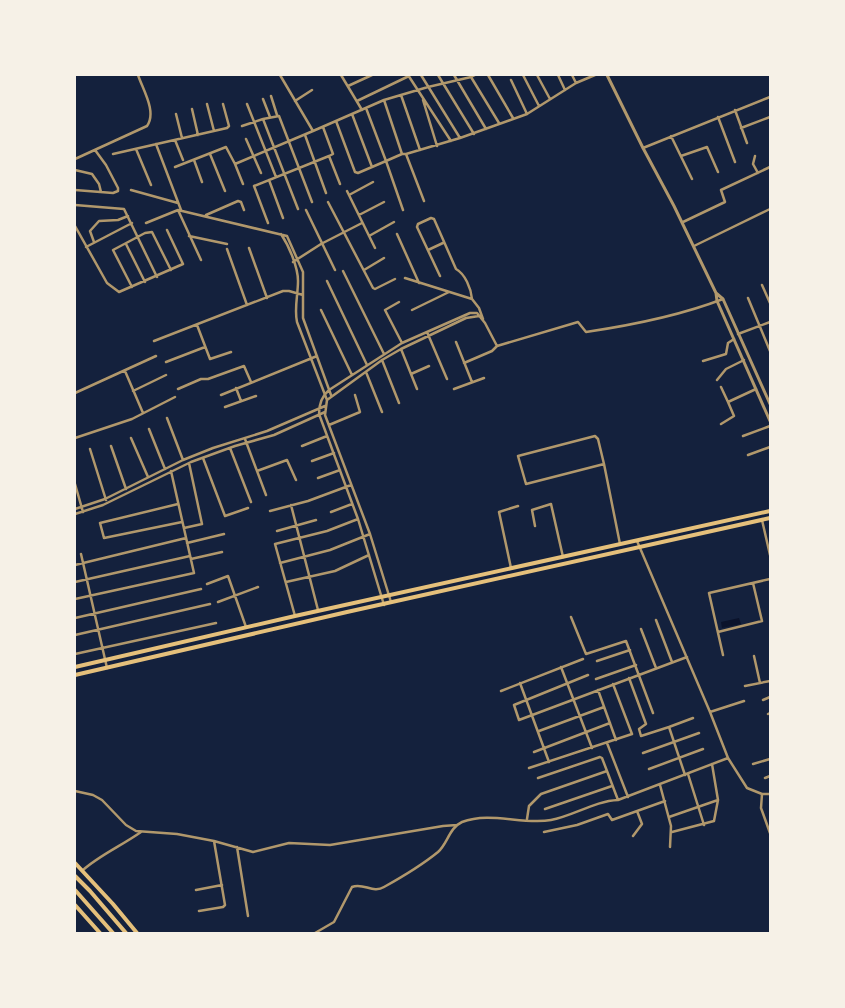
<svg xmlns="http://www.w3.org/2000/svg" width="845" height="1008" viewBox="0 0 845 1008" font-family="Lato,sans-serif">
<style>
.water{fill:#0b132b}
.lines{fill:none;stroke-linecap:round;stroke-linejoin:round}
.minor{stroke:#b1986c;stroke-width:2.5}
.tertiary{stroke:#b1986c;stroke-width:3}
.trunk{stroke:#e5c07b;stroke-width:4}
</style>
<rect width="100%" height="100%" fill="#14213d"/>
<!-- water -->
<path class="water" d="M739 618 741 624 722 628 721 622Z"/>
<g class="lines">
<!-- minor -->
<path class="minor" d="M280 75 313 131 384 100 428 87 471 77 499 123
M341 75 362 110
M408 75 451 141
M421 75 460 138
M438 75 474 134
M454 75 486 129
M470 75 471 77 475 75
M488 75 513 118
M523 75 539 106
M537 75 550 99
M558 75 565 90
M572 75 576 83
M511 80 527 114
M348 86 372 75
M401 95 420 150
M271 96 277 115
M263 99 270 117
M384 100 402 154H406
M423 100 437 146
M295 101 312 90
M357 101 409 76
M207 104 214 131
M247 104 276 177
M366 108 386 161 402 154
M192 109 198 135
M735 110 747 143
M176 114 182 138
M352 114 372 167
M718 117 735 162
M336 121 355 172 358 173 386 161 403 210
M242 126 263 119
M323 127 333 154 329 156 340 184
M741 128 770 117
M305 135 326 193
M671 136 692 179
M246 139 261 173
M175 140 183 160
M156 144 181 210
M643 148 770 97
M136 149 151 185
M113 154 227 128 229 126 223 104
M210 154 225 191
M681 156 707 147 718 172
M755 156 753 164 758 173
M75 159 147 126C157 112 143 90 138 75
M194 160 202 182
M235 164 243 184
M175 167 226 147 235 164 313 131
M75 170 92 174 99 184 101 192
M269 180 283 218
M75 190 113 193 118 191V188L106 165 95 150
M131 190 178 203
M347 191 375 248
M349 195 373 182
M424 201 406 154 460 138 527 114 576 83 595 75
M328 202 373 288 375 289 395 279
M75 205 124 209 157 277
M298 209 263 119 279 116 312 202
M306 210 335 270
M206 215 238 201 241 202 244 210
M359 215 384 202
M683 222 725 202 721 190 770 167
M146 223 178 210
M268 223 254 186 329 156
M75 226 107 283 119 292 183 264 167 230
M281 234C289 246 298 267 298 281 298 295 294 309 297 322L327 400
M397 234 419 283
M189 236 227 244
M369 236 394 222
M94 242 90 231 99 221 118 220 128 216
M126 244 145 282
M694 246 770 209
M86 247 132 223
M249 248 267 298
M227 249 247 305
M428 250 443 243
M201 260 178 210 287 236 303 272V318L331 395
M293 262 321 244 362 223
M364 270 384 258
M343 271 384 354
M440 276 417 227 418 224 431 218 434 219 456 269C465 274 471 288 472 299
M405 278 472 299 479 308 483 319
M327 281 367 365
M762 285 770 303
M132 287 113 250 145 233 152 232 171 270
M748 298 770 351
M399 302 385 310 402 343
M321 310 352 375
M412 310 449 292
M197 325 210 359 231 352
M427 332 447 379
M738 334 770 322
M154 341 283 291H289L303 295
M456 342 472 382
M401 349 417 389
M382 360 399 403
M703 361 726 354 728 343 734 339
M166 362 205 347
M464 363 492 351 497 346
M125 371 143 413
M366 372 382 412
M411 374 429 366
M717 380 726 369 744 360
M721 387 728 402
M236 388 241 401
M178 389 201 379H208L244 366 251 382
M454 389 484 378
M133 391 166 375
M75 393 156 356
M221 395 317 356
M225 407 256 396
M167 418 183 460
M721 424 734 416 728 402 756 389
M329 425 360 412 355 395
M149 429 165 469
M743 436 770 426
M75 438 132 419 175 397
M131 438 148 477
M245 439 266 495
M111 446 126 489
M302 446 327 436
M230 448 251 502
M90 449 106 500
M748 455 770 447
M203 458 225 516 248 508
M312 461 334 453
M604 464 598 439 595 436 518 456 526 484 604 464 620 544
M257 471 287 460 296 480
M318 478 340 470
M75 484 83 512
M178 504 100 523 104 538 182 522
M291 505 318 610
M75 509 105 499 183 460 213 448 267 431 325 406
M270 511 308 501 351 485
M331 512 352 504
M75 514 103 505 191 462 235 446 274 435 325 412
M762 520 770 555
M535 526 532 510 551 504 563 557
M184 528 202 524 189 463
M277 531 316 520
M637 541 710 712 728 758 747 788 762 794H770
M187 543 224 534
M81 554 107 668
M191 559 222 552
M280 563 330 550 370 534
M75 565 186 538
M511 568 499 512 518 506
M75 582 190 556
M286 582 335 571 369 555
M207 584 228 576 246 627
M75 599 194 573 171 471
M218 602 258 587
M391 602 370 534 325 415 327 400 382 360 401 349 466 318 479 316
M384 605 358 519 319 414C319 404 322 396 329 390L402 343 470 313H477L485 323 497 346 578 322 586 332C633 325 679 316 723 299
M295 616 275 544 327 531 358 519
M571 617 586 654 626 641 653 713
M75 618 201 589
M656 620 672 662
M641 629 656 668
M718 632 762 621 753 583
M75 635 210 604
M75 654 216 623
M723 655 709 593 770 579
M754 656 760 683
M597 661 630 650
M561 667 592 748
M588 675 514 705 519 720 687 657
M629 678 646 724 639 729 641 736 669 727
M596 679 636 665
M520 683 549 762
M745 686 770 681
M598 690 616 740
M501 691 583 659
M763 700 770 697
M710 712 744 701
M768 714 770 713
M539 731 604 707
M607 743 628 797
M534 752 610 723
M643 753 699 733
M753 764 770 759
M529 768 632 734 613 684
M649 769 703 749
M688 774 704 825
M685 775 669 727 693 718
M538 778 600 757 602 758 607 771
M765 778 770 776
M660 785 671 826 670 847
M75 791 93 795 102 800 126 825 136 831 177 834 214 841 253 852 289 843 330 845 443 826 457 825
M762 794 761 808 770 833
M545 809 612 786
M669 817 718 800
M527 819 529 806 541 794 607 771 618 800
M544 832 577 825 608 814 612 820 665 801
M672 832 714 821 718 800 712 764
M633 836 642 824 637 811
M237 847 248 916
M83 870C100 855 121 846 141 832
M196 890 222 885
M199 911 223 907 225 905 214 841
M315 933 334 922 352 887C363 882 373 894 384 887 402 877 422 865 438 852 448 843 449 828 462 822 490 811 522 825 551 820 573 816 595 801 618 800L728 758"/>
<!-- tertiary -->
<path class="tertiary" d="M607 75 643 148 674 206 716 293 717 301 770 421
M716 293 723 299 770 404"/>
<!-- trunk -->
<path class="trunk" d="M75 667 295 616 770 511
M75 675 347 612 770 518
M75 863 113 904 137 933
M75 876 90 891 126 933
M75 890 113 933
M75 905 100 933"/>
</g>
<!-- border -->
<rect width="845" height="1008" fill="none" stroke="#f6f1e7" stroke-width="152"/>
</svg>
